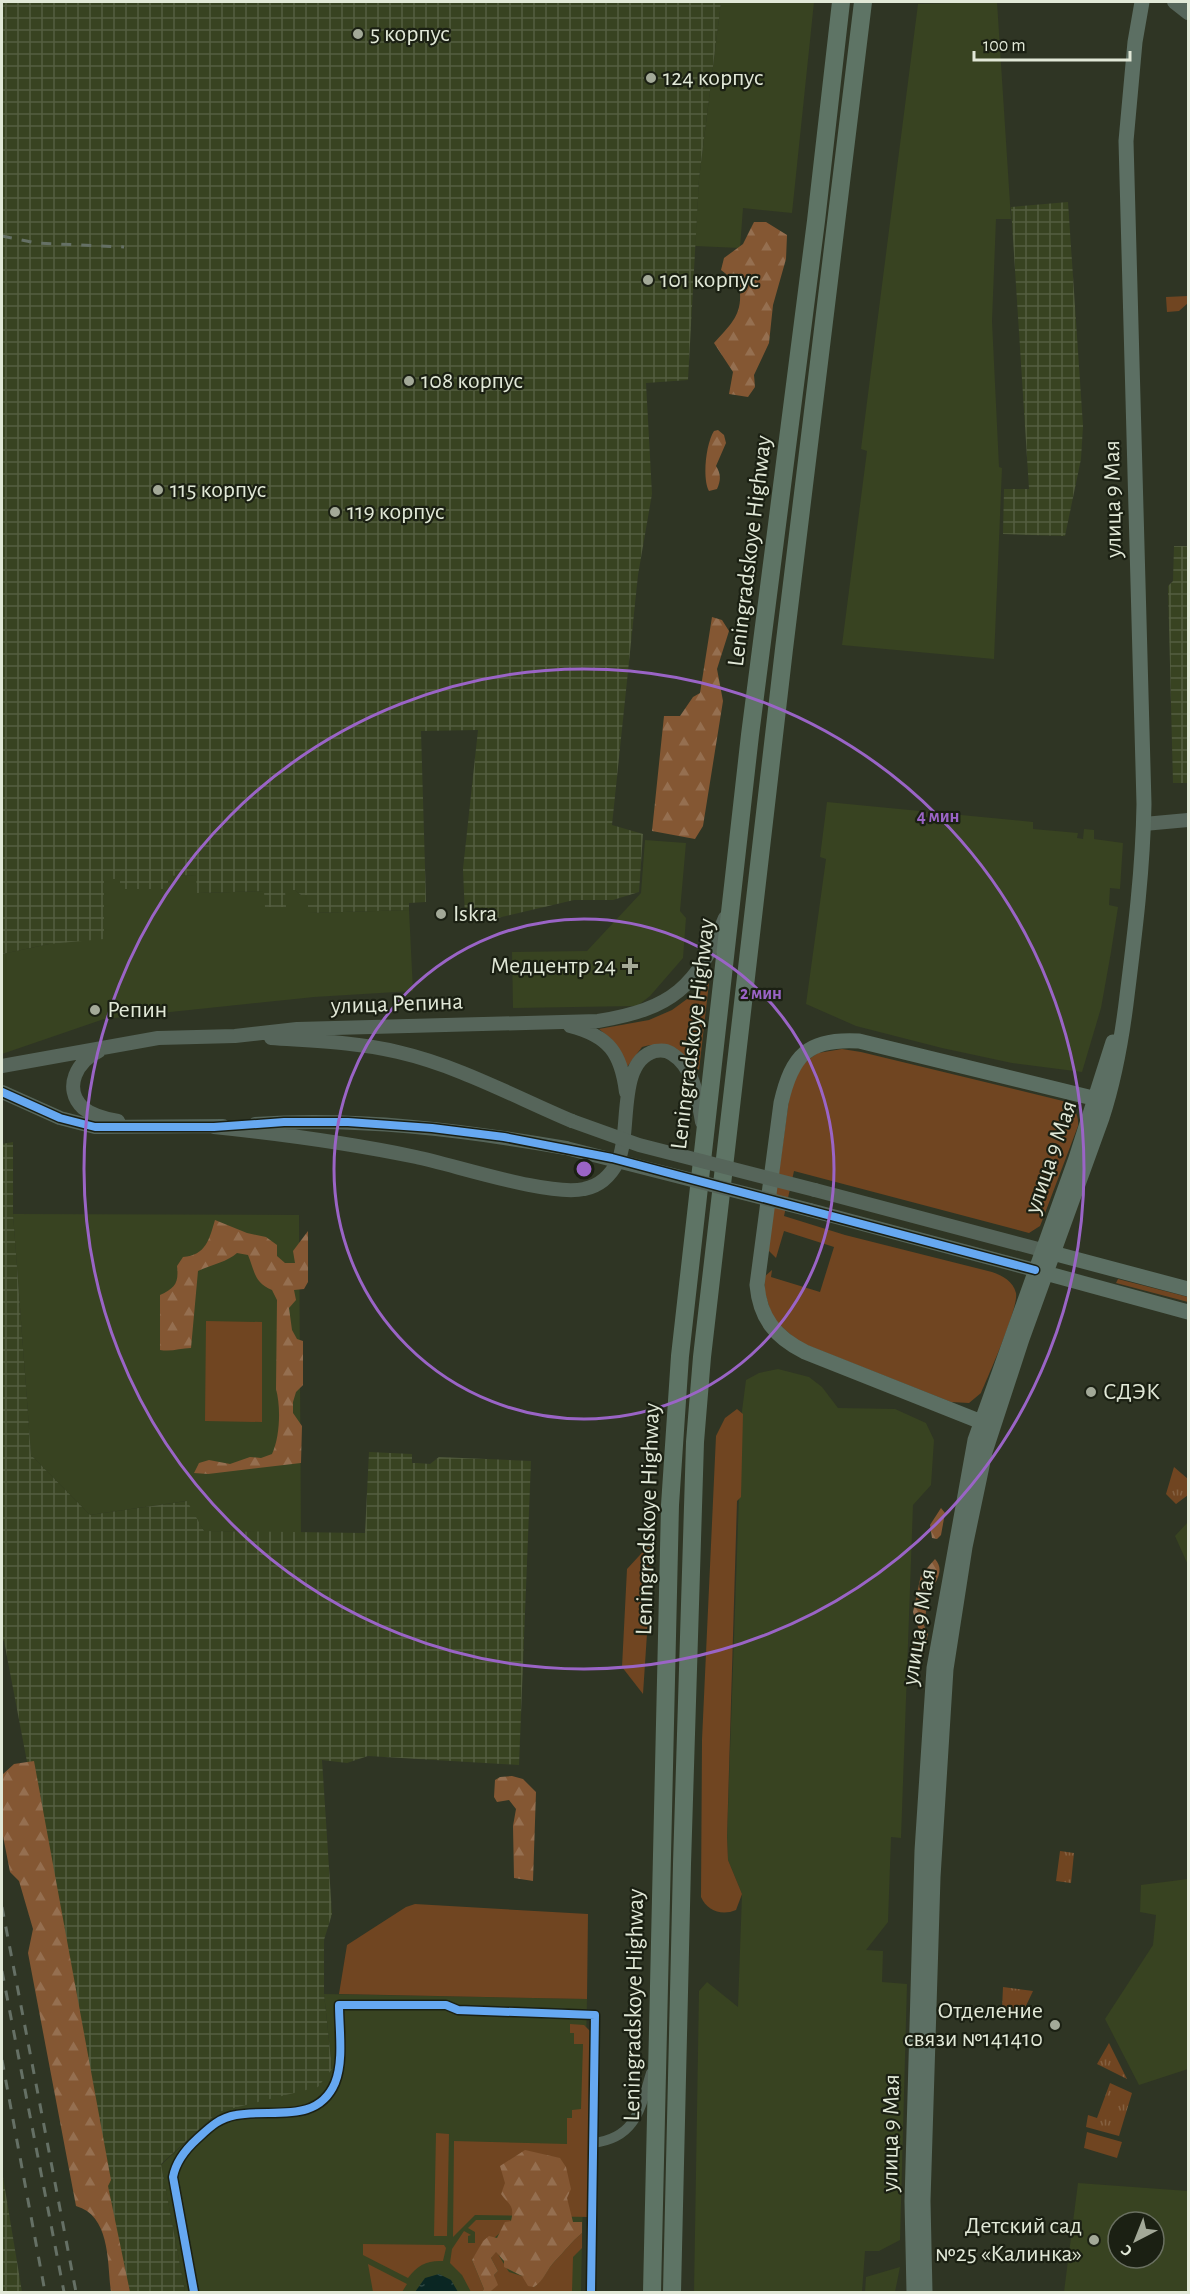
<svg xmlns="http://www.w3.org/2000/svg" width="1190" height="2294" viewBox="0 0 1190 2294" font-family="'Alegreya Sans',sans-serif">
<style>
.built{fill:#384321;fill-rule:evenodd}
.industrial{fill:url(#industrial-grid)}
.grass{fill:#704521}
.forest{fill:url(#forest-firs)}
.park{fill:url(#park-tufts)}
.water{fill:url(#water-ripples)}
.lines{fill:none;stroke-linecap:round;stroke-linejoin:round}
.minor{stroke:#56655a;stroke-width:10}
.tertiary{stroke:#56655a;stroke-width:14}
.secondary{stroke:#5c6f63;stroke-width:15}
.trunk{stroke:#5e7465;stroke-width:18}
.rail{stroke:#657065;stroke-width:3;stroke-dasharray:10 10;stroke-linecap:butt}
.tertiary-bridge{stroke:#56655a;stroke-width:14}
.cycleway-casing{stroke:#1b2013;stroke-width:11}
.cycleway{stroke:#66a8f1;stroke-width:8}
.ring{fill:none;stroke:#9a64c6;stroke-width:3}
.poi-dot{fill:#a3a998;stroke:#1b2013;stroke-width:2}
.labels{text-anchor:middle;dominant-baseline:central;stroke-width:4.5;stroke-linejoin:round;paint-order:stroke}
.poi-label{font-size:24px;fill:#e1e8d7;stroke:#1b2013;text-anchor:start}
.street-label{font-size:24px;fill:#e1e8d7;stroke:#1b2013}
.centre{fill:#9a64c6;stroke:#1b2013;stroke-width:3}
.ring-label{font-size:18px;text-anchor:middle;font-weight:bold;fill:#9a64c6;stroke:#1b2013;stroke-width:4.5;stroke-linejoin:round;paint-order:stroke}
</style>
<defs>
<pattern id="industrial-grid" width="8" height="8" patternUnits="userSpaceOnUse" patternTransform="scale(1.5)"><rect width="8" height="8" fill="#384321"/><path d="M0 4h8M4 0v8" fill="none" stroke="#545e40"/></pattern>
<pattern id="forest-firs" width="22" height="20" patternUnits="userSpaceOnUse" patternTransform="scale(1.5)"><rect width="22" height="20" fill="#845733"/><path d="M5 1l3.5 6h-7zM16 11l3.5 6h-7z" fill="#956f50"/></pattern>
<pattern id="park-tufts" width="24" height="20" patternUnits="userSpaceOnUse" patternTransform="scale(1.5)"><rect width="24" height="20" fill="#704521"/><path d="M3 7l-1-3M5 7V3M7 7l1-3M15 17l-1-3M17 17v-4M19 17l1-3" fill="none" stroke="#846040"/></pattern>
<pattern id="water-ripples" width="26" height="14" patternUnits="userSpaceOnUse" patternTransform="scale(1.5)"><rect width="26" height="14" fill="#0a2623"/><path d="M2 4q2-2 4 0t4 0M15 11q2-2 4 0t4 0" fill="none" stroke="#2d4642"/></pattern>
</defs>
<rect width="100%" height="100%" fill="#2f3524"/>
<!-- built -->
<path class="built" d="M721 2H814L792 213 743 208 740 248 695 246 699 179Z
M997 2 1011 219H996L992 321 999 467 1002 468 994 659 842 645 867 451 861 449 918 4Z
M827 802 1033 822V829L1078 833 1077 838 1083 839 1084 829 1094 830V839L1123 843 1120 889 1110 888 1109 905 1118 907 1111 952 1101 1008 1082 1072 1012 1063 942 1048 856 1026 806 1004 826 859 820 857Z
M645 840 686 843 680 911 686 918 683 958 650 996 637 1006 513 1008 512 952 587 951 641 893Z
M197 875 198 893 265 891V907L285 890H295L301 895H308L309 913 409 910 413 991 314 997 104 1019 2 1054V954L49 944 103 879H120V889H167L168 876Z
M13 1214 299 1215 301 1533 204 1531 186 1501 90 1515 31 1455Z
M778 1369 809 1377 822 1387 838 1408 895 1409 926 1423 934 1440 931 1485 913 1505 901 1838 891 1837 888 1922 866 1950 883 1951 882 1982 907 1984 900 2240 879 2251H865L862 2292H694L699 1991 707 1982 738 2007 742 1894 728 1860 727 1837 742 1411 746 1380 759 1373Z
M1188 1522V1565L1175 1536Z
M1188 1879V2069L1139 2085 1105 2019 1153 1945 1156 1915 1140 1912 1141 1885Z
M324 1994 587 1999 581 2292H185L161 2165 218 2112 260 2101 332 2069Z
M1078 2183 1188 2191V2292H1064ZM1118 2222H1154V2258H1118Z
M900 2267 895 2292H865L866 2277Z"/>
<!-- industrial -->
<path class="industrial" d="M2 2H721L699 179 688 380 646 383 652 494 638 575 612 825 643 834 639 892 613 900H574L493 919 465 917 463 869 478 730 421 731 426 902 409 903V910L308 913V895H301L295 890H285L286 907H265L264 891 197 893 196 875 168 876V889H120V879H104V939L49 944 2 954Z
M1068 202 1083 426 1081 459 1065 536 1003 534 1004 489H1029L1011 207Z
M1174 546H1188V783H1173L1168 586 1173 581Z
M13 1142V1214L31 1455 90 1515 187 1501 204 1531 365 1533 369 1452 412 1454V1463H417L430 1464 439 1457 531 1461 519 1765 368 1756 347 1763 322 1760 332 1914 324 1940V1994L332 2069 318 2087 218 2112 161 2164 185 2292H128L4 1641 2 1640V1144Z
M2 2171 22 2292H2Z"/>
<!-- grass -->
<path class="grass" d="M709 983 699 1070C681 1055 669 1039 642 1047L627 1067 610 1038 599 1029 649 1020 672 1010Z
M842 1049 861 1052 1063 1101C1074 1106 1079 1114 1078 1126L1042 1221 1040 1226 1029 1233 794 1171 784 1216 845 1235 992 1272C1003 1276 1013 1281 1016 1293 1019 1307 988 1377 981 1393L969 1403 951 1402 799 1342 773 1319 765 1293 764 1277 772 1270 771 1277 820 1292 834 1247 784 1231 776 1258 768 1250 790 1092 801 1067 809 1059 818 1053Z
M1118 1279 1188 1297V1302L1116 1283Z
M206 1321 262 1322V1422L205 1421Z
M737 1409 743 1414 741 1497 737 1501 727 1837 728 1860 742 1894 736 1910C722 1916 707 1911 701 1897L702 1740 716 1436 725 1418Z
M651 1543H653L643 1694 622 1667 627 1569Z
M415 1904 588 1914 587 1999 339 1994 347 1945 406 1907Z
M570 2024 584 2025 590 2031 588 2217 475 2215 453 2237 454 2141 567 2144V2118H572V2110L581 2109 583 2044H574V2033H570Z
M1087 2132 1122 2142 1117 2158 1084 2148Z
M436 2133 449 2134 447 2236H434Z
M476 2220H511C500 2236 484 2244 472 2260L484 2289 482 2292H471L462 2275 450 2263 452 2249 464 2231 471 2235 468 2236V2243H475V2232L468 2228Z
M582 2233V2248L573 2257 572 2292H490L497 2285 494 2275 498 2271 491 2258 496 2251 509 2272 522 2276 534 2287C544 2280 547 2269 555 2261 565 2251 571 2242 582 2233Z
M363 2244 444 2245 446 2248 443 2261C428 2260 417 2265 408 2278L363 2255Z
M368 2264 407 2284 402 2292H373Z"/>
<!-- forest -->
<path class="forest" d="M754 222H766L787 235 786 259 773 305 769 343 754 375 755 387 748 397 729 394 733 372 714 343C732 323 744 314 739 284L721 270 724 258 743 244Z
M718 430 724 435 726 443 716 466C721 474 721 480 717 489L709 491C702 479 706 443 714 431Z
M712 617 722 620 729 631 717 669 723 701 703 826 695 839 652 831 664 716H680L693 697 700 693Z
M215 1220 247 1233 266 1237 277 1245V1256L285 1263H295L293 1251 308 1231V1282L304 1289 294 1290 296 1300 289 1308 292 1330 297 1339 303 1341V1385L296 1392 293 1402V1413L302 1426 301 1463 208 1474 194 1473 199 1463 209 1460 230 1464 250 1457 261 1458 272 1454C280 1437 281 1407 276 1389L277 1300 272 1290C254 1282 255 1272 248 1255L237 1253C229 1261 211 1265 198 1271L191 1348C180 1348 172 1352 160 1350V1295C175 1288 179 1283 177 1266L183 1257C206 1255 209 1240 215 1220Z
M941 1508 945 1513 941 1535 937 1539 932 1538 930 1525Z
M935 1559C946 1571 934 1583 930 1594 926 1603 927 1614 923 1623L928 1634 923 1656 912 1677 908 1676 913 1662 910 1655 919 1630 913 1612 921 1575Z
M34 1761 111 2180 108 2186 130 2292H111C107 2263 111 2216 76 2206L28 1953 33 1929 19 1881 10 1872 2 1831V1775L14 1764Z
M512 1776 523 1779 536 1792 533 1881 514 1878 513 1826 516 1809 509 1800 497 1802 494 1797 495 1780 500 1777Z
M525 2150 560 2158 566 2167 571 2189 567 2198 573 2222H582V2233C571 2242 565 2251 555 2261 547 2269 544 2281 534 2287L528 2286 522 2276 504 2267V2261L496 2252 491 2258 498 2271 494 2275 498 2285 490 2292H482L484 2289 472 2260 483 2241 489 2236 497 2238 505 2222 511 2221C515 2205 509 2205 501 2194L505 2183 500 2166Z"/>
<!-- park -->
<path class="park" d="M1188 296V303L1179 311 1167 312 1166 297Z
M1174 1467 1188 1479V1495L1176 1504 1166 1494Z
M1060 1851 1074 1853 1071 1883 1056 1881Z
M1003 1987 1033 1991 1023 2012 1002 2009Z
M1109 2043 1127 2079 1097 2064Z
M1110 2083 1132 2093 1119 2136 1086 2127 1088 2115 1097 2118Z"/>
<!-- water -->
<path class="water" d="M439 2274 451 2280 458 2292H415L425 2278Z"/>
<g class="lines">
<!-- minor -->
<path class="minor" d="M593 2143C636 2138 640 2109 651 2073
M194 2292 173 2177C176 2161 186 2149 197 2139 210 2127 219 2118 236 2115 271 2108 317 2125 335 2083 344 2061 339 2029 339 2005H446L458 2010 595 2015 591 2292"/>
<!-- tertiary -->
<path class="tertiary" d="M1174 2 1188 13
M1144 824 1188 820
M570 1026C609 1036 621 1053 626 1092
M271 1038C313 1041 356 1042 398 1052 459 1066 515 1097 572 1121
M99 1051C78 1060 62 1088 83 1108 93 1116 106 1119 118 1121
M2 1066 158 1038 235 1036 297 1029 598 1021C672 1009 697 987 725 918
M2 1092 60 1118 95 1127 223 1126
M255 1124C359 1117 462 1130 566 1148
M214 1127C282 1134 349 1143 416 1157 455 1165 550 1197 584 1189 600 1186 611 1175 618 1161 632 1132 616 1062 655 1051 662 1050 667 1050 672 1054 694 1067 698 1100 702 1122
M815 1190 1042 1250
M810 1210 1035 1270"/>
<!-- secondary -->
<path class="secondary" d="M1045 1251 1188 1289
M1038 1271 1188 1312
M989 1425 805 1352C775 1337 760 1318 757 1285L781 1103C792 1055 808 1038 859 1041L1105 1101
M914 2292 912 2201 922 1851 934 1668 975 1440 1076 1158 1113 1042
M925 2292 923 2201 933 1877 946 1669 965 1547 985 1452 1022 1339 1102 1118C1115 1078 1122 1038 1127 996 1135 932 1143 868 1144 804L1126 141 1135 42 1142 2"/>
<!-- trunk -->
<path class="trunk" d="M652 2292 670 1505 680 1356 750 735 816 221 841 2
M672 2292 682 1864 695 1442 702 1357 784 649 863 2"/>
<!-- rail -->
<path class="rail" d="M2 236 36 243 124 247
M2 1907 76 2292
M2 1971 64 2292
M2 2060 45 2292"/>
<!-- tertiary-bridge -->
<path class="tertiary-bridge" d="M572 1121 639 1145 815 1190
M566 1148 810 1210"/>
<!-- cycleway casing -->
<g class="cycleway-casing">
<path id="cycleway" d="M2 1092 60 1118 95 1127H214L284 1122H348L432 1128 504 1137 612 1158 1035 1270
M194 2292 173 2177C176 2161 186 2149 197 2139 210 2127 219 2118 236 2115 271 2108 317 2125 335 2083 344 2061 339 2029 339 2005H446L458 2010 595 2015 591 2292"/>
</g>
<!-- cycleway -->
<use href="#cycleway" class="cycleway"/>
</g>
<!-- distance rings -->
<g class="ring">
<circle cx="584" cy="1169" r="250"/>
<circle cx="584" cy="1169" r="500"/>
</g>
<!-- markers -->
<g class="poi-dot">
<circle cx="358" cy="34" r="6"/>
<circle cx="651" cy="78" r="6"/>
<circle cx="648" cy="280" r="6"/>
<circle cx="409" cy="381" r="6"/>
<circle cx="158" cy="490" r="6"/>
<circle cx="335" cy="512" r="6"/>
<circle cx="441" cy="914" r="6"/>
<path d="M627 957h6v6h6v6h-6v6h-6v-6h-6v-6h6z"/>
<circle cx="95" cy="1010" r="6"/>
<circle cx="1091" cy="1392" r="6"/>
<circle cx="1055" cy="2025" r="6"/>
<circle cx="1094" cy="2240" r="6"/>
</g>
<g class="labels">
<!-- poi labels -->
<g class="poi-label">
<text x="370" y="34">5 корпус</text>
<text x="663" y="78">124 корпус</text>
<text x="660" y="280">101 корпус</text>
<text x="421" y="381">108 корпус</text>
<text x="170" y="490">115 корпус</text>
<text x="347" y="512">119 корпус</text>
<text x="453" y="914">Iskra</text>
<text x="616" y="966" text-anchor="end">Медцентр 24</text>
<text x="107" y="1010">Репин</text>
<text x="1103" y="1392">СДЭК</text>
<text x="1043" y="2011" text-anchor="end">Отделение<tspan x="1043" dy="28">связи №141410</tspan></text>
<text x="1082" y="2226" text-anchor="end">Детский сад<tspan x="1082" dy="28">№25 «Калинка»</tspan></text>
</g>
<!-- street labels -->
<g class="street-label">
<text transform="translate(1113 499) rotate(-91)">улица 9 Мая</text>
<text transform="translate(750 551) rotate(-83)">Leningradskoye Highway</text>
<text transform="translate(397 1004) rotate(-2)">улица Репина</text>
<text transform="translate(693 1034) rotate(-83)">Leningradskoye Highway</text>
<text transform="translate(1051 1157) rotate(-71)">улица 9 Мая</text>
<text transform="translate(648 1519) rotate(-88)">Leningradskoye Highway</text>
<text transform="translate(919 1627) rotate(-81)">улица 9 Мая</text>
<text transform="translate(634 2005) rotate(-89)">Leningradskoye Highway</text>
<text transform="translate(891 2133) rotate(-89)">улица 9 Мая</text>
</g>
</g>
<circle cx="584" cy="1169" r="9" class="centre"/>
<g class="ring-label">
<text x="938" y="822">4 мин</text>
<text x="761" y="999">2 мин</text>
</g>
<!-- border -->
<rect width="1190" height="2294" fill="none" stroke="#e1e8d7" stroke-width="6"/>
<!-- north arrow -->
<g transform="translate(1136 2240) rotate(222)"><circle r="28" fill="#1b2013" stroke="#6a7061" stroke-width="1.5"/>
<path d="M0-4.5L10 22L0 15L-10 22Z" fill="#a3a998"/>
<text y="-9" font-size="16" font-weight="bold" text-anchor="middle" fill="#e1e8d7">С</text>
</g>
<!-- scale -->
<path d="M974 51v9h156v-9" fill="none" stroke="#e1e8d7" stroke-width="3"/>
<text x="983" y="51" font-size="18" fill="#e1e8d7" stroke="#1b2013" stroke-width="4.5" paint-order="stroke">100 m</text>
</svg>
